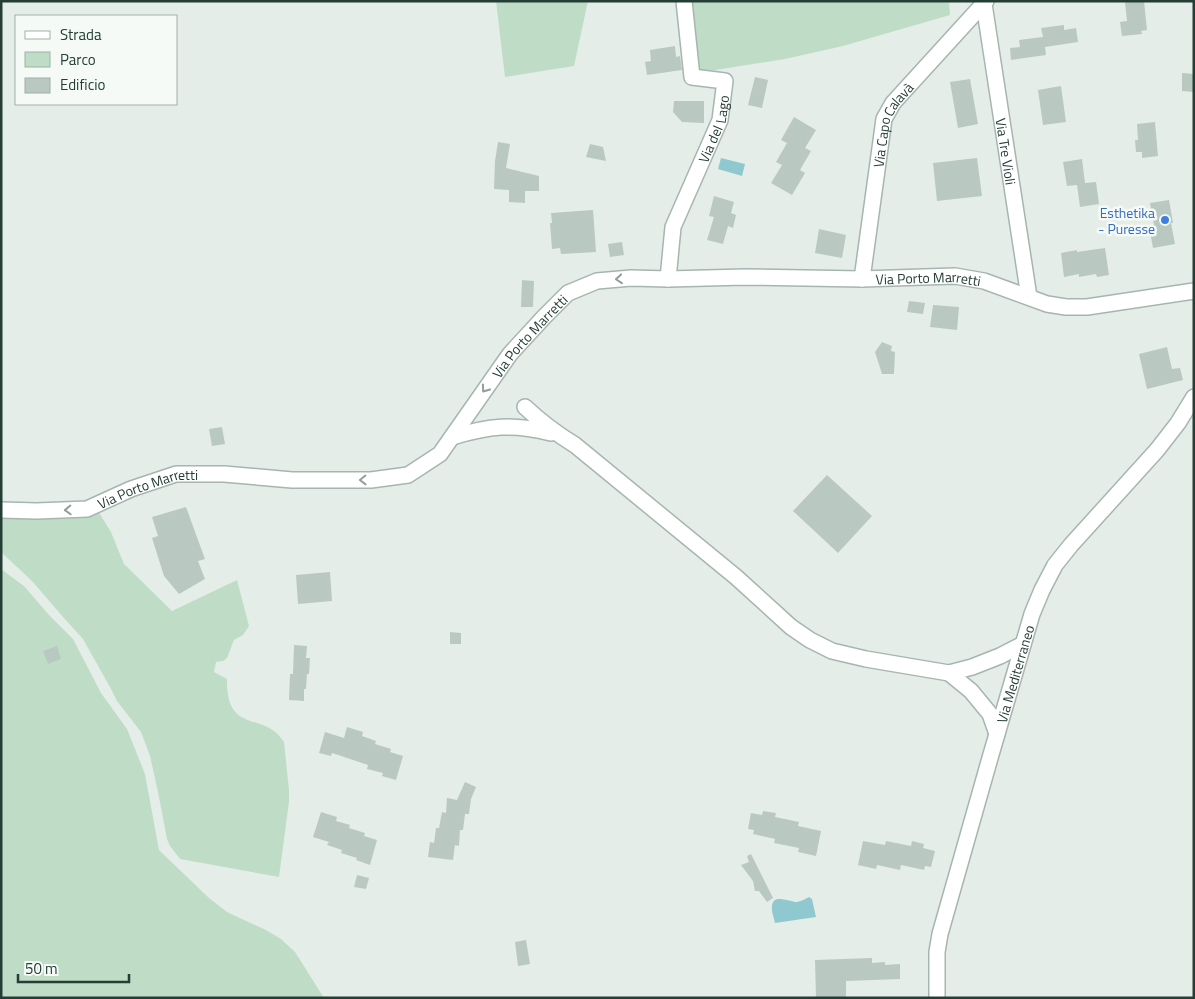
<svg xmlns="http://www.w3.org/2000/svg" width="1195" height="999" viewBox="0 0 1195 999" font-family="'Titillium Web',sans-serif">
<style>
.green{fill:#bfddc6}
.water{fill:#8fc8cf}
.building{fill:#bac8c2}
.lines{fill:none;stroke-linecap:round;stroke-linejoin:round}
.minor-casing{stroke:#a7b5b0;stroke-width:18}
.tertiary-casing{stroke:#a7b5b0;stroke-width:18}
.minor{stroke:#fff;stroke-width:15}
.tertiary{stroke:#fff;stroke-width:15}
.oneway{stroke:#929e9a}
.shop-dot{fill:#3f7fe0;stroke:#f5faf7;stroke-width:2}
.labels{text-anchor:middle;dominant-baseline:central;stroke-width:5;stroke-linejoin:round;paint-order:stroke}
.street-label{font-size:14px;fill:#243e36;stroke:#f5faf7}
.shop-label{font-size:14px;fill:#366cbe;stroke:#f5faf7;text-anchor:end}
</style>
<rect width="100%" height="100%" fill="#e5ede9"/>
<!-- green -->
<path class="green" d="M496 1H588L574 66 505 77Z
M690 1H949L950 15 843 46 785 59 697 73Z
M98 511 111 532 124 564 172 611 237 580 249 626 243 635 234 640 227 658 223 661 216 662 214 672 227 679C226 736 264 710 284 742L289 790V802L279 877 180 859 170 846 167 839 158 792 150 756 141 732 117 701 111 689 83 639 63 617 32 581 1 552V513Z
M1 569 24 586 49 615 73 639 101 693 127 729 145 774 159 850 209 898 227 912 266 930 281 939 295 952 324 998H1Z"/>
<!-- water -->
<path class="water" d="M721 158 745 164 742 176 718 169Z
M809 897 812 899 816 917 775 923C774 918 771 911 772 906 773 893 790 902 797 902 802 901 805 899 809 897Z"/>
<!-- building -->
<path class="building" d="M1133 1H1144L1147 30 1141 31 1142 34 1122 36 1120 22 1127 21 1125 2Z
M1064 25V30L1076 28 1078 42 1045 47 1046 55 1011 60 1010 48 1020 47 1019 40 1043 37 1041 28Z
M675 46 676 57 680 56 682 70 647 75 645 62 651 61 650 50Z
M1182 73 1194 74V92L1182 91Z
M755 77 768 80 762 108 748 105Z
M970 79 978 124 958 128 950 82Z
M1061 86 1066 122 1043 125 1038 90Z
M674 101H704V123L682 122 673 112Z
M794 117 816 130 805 148 811 151 800 170 805 173 792 195 771 183 782 165 776 162 787 143 781 140Z
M1155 122 1158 156 1142 158V152H1136L1135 140H1138L1137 124Z
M498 142 510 144 506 168 539 176V191H525V203L509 202V190L494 189 495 161Z
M590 144 603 147 606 161 586 157Z
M977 158 982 196 937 201 933 163Z
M1082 159 1085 183 1096 182 1099 204 1080 207 1077 185 1067 186 1063 162Z
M714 196 734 202 731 213 736 215 733 228 728 226 723 244 707 240 714 217 709 216Z
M1169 200 1173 223H1171L1175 244 1153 248 1149 226 1154 225 1150 203Z
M593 210 596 252 561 254 560 248 552 249 550 223H552L551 213Z
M819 229 846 235 842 258 815 253Z
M622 242 624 255 610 257 608 244Z
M1105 248 1109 275 1097 277 1096 274 1079 277V274L1064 277 1061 253 1077 250V252Z
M522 280 534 281 533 307H521Z
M909 301 925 303 923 314 907 312Z
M933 305 959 307 957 330 930 327Z
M882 342 892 346 891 351 895 352 894 374H882L875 352Z
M1167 347 1172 369 1180 368 1183 380 1147 389 1139 354Z
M222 427 225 444 212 446 209 429Z
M827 475 872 516 838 553 793 511Z
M186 507 205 559 198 561 205 579 179 594 164 576 152 538 158 536 152 517Z
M330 572 332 601 298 604 296 575Z
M450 632 461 633V644H450Z
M294 645 307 646 306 658H310L309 674H307L306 689H304V701L289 700 290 674H293Z
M57 646 61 659 48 664 43 651Z
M347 727 363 732 362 736 376 741 375 744 391 749 390 752 403 756 396 780 382 776 383 773 367 769 368 765 332 753 331 756 319 753 325 732 344 738Z
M465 782 476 787 471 799 469 814H465L463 830H460L459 846 455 845 453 860 428 857 430 842 434 843 436 828H439L442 812 446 813 447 798 457 800Z
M763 811 776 813 775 817 799 822 798 826 821 831 816 856 798 852 799 848 774 843 775 839 753 834 754 830 748 829 751 813 762 815Z
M321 812 337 817 336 821 350 825 349 828 365 833 364 836 377 840 370 865 356 860 357 858 341 853 342 850 327 845 329 842 313 837Z
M863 841 885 845 886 841 911 846 912 841 924 844 923 848 935 851 931 867 925 866 924 870 901 865 900 870 877 865 876 869 858 865Z
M751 854 773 898 767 902 759 891H755L753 881 741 865 749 862 747 856Z
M357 875 369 878 366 889 354 887Z
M526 940 530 964 518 966 515 942Z
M872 958V963L885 962V965L900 964V979L846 981V998H816L815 960Z"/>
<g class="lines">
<!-- minor casing -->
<g class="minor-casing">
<g id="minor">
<path id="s1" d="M984 4 1029 297"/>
<path id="s2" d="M668 279 673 227 720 120 725 81 692 77 684 1"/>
<path id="s3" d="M862 279 884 119 893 103 986 1"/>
<path d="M525 407C541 422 557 434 575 445L736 577 791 627 810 640 832 651 866 659 949 673 972 667 1000 656 1023 644"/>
<path d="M452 437C489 426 513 423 551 433"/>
<path id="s4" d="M1 510 37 511 87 509 131 489 176 474H224L292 480H371L408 475 440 454 510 354 544 317 568 293 597 281 631 278 668 279 745 277 862 279 955 276 984 281 1047 304 1066 307H1087L1194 291"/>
<path d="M949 673 971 691 990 714 997 734"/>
</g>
</g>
<!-- tertiary casing -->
<g class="tertiary-casing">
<g id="tertiary">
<path id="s5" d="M937 998V952L940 934 990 758 1032 614 1042 590 1055 565 1071 545 1157 450 1178 423 1194 397"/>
</g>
</g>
<!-- minor -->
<use href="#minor" class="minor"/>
<!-- tertiary -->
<use href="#tertiary" class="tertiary"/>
</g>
<!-- one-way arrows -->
<defs><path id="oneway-chevron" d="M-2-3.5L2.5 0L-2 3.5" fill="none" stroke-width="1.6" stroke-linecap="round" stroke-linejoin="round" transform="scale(1.25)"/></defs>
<g class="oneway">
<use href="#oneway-chevron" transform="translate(619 279) rotate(175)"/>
<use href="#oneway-chevron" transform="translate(485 389) rotate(126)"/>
<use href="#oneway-chevron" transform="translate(363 480) rotate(179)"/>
<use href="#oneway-chevron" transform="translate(68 510) rotate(178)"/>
</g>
<!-- markers -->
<circle class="shop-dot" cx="1165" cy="220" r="5"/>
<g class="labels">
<!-- street labels -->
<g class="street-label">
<text stroke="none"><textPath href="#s3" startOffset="159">Via Capo Calavà</textPath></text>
<text stroke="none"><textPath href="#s2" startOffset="159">Via del Lago</textPath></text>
<text stroke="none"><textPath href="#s1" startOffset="149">Via Tre Violi</textPath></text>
<text stroke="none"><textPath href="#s4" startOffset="1022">Via Porto Marretti</textPath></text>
<text stroke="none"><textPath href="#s4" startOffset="601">Via Porto Marretti</textPath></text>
<text stroke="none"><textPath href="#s4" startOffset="151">Via Porto Marretti</textPath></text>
<text stroke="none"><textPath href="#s5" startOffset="335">Via Mediterraneo</textPath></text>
</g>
<!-- shop labels -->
<g class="shop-label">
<text x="1155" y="212">Esthetika<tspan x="1155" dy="16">- Puresse</tspan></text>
</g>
</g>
<!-- border -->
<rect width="1195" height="999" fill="none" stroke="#243e36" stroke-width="5"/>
<!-- legend -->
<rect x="15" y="15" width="162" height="90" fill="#f5faf7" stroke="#a1afaa"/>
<rect x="25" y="31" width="25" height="8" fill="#ffffff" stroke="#a1afaa"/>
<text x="60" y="40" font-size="15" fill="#243e36">Strada</text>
<rect x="25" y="52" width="25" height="15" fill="#bfddc6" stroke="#a1afaa"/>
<text x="60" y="65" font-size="15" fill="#243e36">Parco</text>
<rect x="25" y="78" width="25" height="15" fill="#bac8c2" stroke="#a1afaa"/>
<text x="60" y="90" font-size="15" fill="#243e36">Edificio</text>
<!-- scale -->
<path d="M18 974v8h111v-8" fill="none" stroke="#243e36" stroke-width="2.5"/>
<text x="25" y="974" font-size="15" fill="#243e36" stroke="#f5faf7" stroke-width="4" paint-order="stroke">50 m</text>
</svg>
